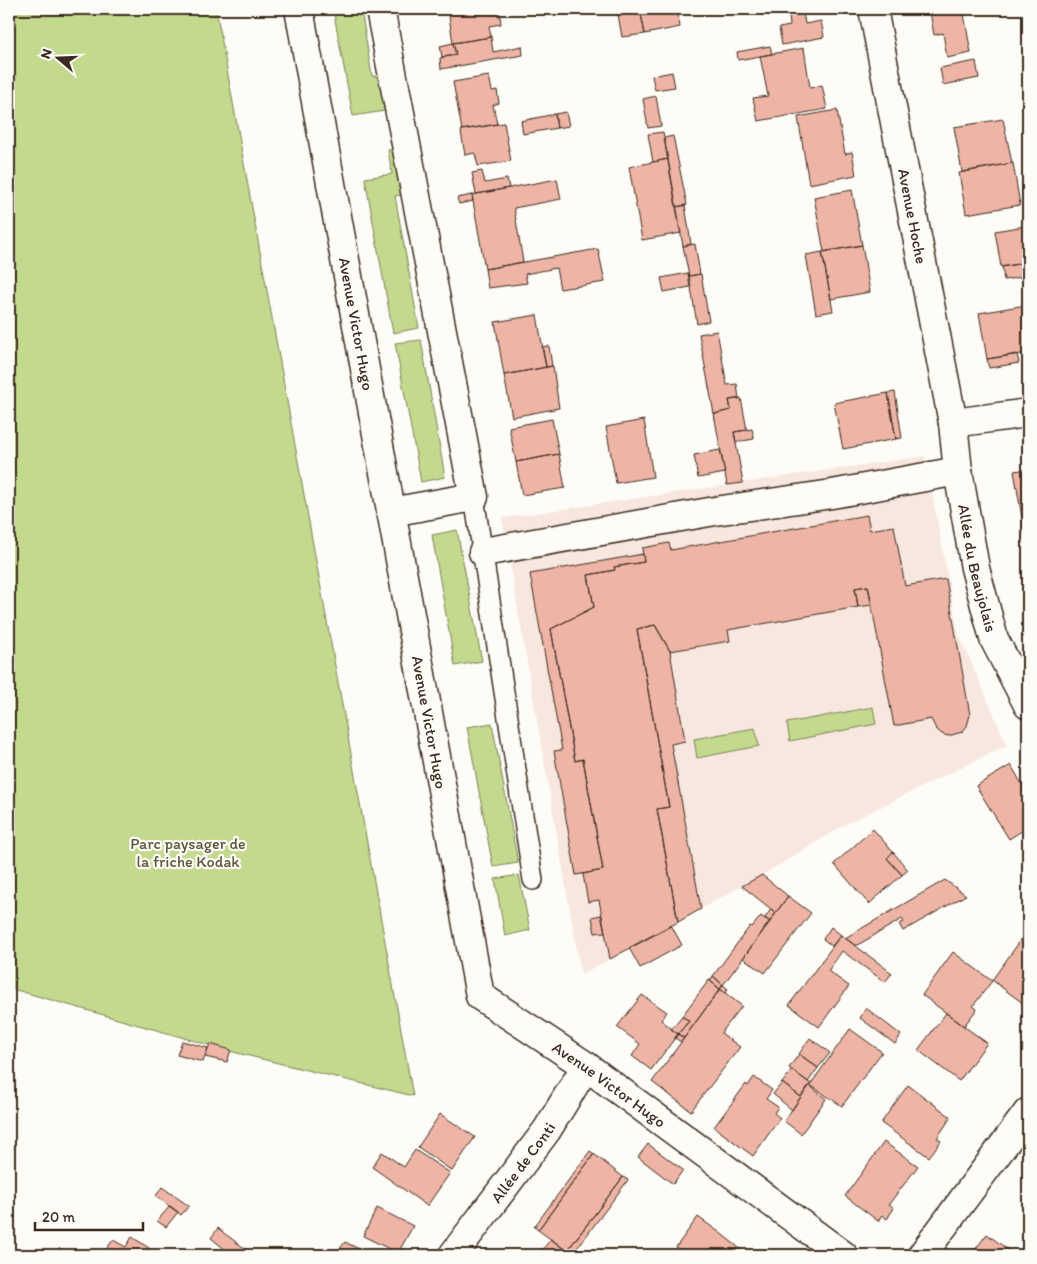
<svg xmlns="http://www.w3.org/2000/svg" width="1037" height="1264" viewBox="0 0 1037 1264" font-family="Itim,sans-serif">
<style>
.built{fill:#f8e7df}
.green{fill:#c2d98e;stroke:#7e8256}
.building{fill:#eeb5a6;stroke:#3b2a1e}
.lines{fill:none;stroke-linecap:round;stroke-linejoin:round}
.lane-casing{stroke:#3b2a1e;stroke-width:22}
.street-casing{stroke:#3b2a1e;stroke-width:31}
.lane{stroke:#fdfcf7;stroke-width:19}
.street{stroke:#fdfcf7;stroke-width:28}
.labels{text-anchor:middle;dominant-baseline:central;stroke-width:4.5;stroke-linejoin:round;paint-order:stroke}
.street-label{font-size:16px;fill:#3b2a1e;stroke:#fdfcf7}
.park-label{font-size:16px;fill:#5d563a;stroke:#fdfcf7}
</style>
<rect width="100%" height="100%" fill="#fdfcf7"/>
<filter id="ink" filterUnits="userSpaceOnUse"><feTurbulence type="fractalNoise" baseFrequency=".02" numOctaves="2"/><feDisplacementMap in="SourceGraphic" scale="10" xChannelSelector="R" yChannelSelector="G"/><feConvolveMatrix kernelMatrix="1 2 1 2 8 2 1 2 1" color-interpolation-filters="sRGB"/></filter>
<g filter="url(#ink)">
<!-- built -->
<path class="built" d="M925 456 958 632 1007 745 848 823 762 875 610 959 581 974 502 518Z"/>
<!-- green -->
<path class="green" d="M9 9H216L413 1096 237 1053 9 988Z
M333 9H361L372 76 386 77 391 110 353 116Z
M397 149 407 194 395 196 419 328 393 333 365 178 392 174 388 150Z
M421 340 445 477 421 482 395 343Z
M457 530 482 661 455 666 432 535Z
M873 707 876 724 790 741 787 723Z
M492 723 518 863 493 867 467 727Z
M755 728 759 746 697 758 694 739Z
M519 875 530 930 505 936 495 879Z"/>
<!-- building -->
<path class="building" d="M448 9H499L501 24 489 26 491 37 453 43Z
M617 9H640L645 34 622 37Z
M640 9H677L680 27 645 34Z
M948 9H963L971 53 947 58 943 33 934 35 930 12Z
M803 12 805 24 821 21 824 37 782 45 779 28 790 26 789 15Z
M491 37 493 52 522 46 523 55 441 69 440 58 456 55 453 43Z
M453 43 456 55 442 57 440 46Z
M770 46 772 54 738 60 737 52Z
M804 48 810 88 822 85 827 109 758 121 753 98 768 96 760 56Z
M976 61 979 78 943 85 940 68Z
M672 72 675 87 655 90 652 76Z
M489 76 492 91 497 90 499 103 493 105 497 124 462 130 453 82Z
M656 96 661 126 648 128 643 99Z
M837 110 845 154 852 152 856 175 809 184 798 117Z
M566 112 569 126 557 128 555 114Z
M555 114 557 128 523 134 521 121Z
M1003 119 1012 163 962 172 954 127Z
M504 123 511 161 478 166 475 153 465 155 461 132 462 130Z
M663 132 668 159 653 162 648 134Z
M673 136 687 205 676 207 664 138Z
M668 159 681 233 642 240 629 167Z
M1013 163 1020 205 966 214 959 173Z
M482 171 485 183 507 179 509 188 476 194 472 173Z
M557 179 561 199 514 208 523 262 485 269 472 195Z
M852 190 862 245 824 252 814 197Z
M472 195 473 201 459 204 457 198Z
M685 205 691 244 683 246 676 207Z
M1025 226H1028V262L1001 267 995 231Z
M695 244 700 274 689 276 683 246Z
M862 245 870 292 831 299 822 252Z
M598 249 605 282 560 289 556 268 525 274 527 283 488 288 485 269Z
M822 252 833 311 816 314 806 255Z
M1028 262V276L1004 280 1002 267Z
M688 273 690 287 664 292 661 278Z
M701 274 709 321 697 324 689 276Z
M1026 305 1028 320V353L987 359 979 313Z
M537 315 546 367 504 375 495 322Z
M717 331 727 385 737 384 739 399 729 400 731 410 714 414 699 334Z
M549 346 552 366 546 367 542 347Z
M1017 354 1019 363 989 368 987 359Z
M553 366 559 408 512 417 504 375Z
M895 392 902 438 896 439 888 393Z
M888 393 896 439 843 449 834 403Z
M741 398 747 430 734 432 743 483 727 485 714 414 731 410 729 400Z
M552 419 559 454 516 462 509 427Z
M644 420 653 477 616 483 606 427Z
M752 429 754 439 736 442 734 432Z
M720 450 725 473 698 478 694 455Z
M559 454 565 488 522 495 516 462Z
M1028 469V540L1026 541 1014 471Z
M867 515 870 530 894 526 905 586 946 579 970 715 967 726 962 732 948 736 942 734 936 729 931 719 894 726 868 586 855 588 858 607 728 630 730 641 670 651 655 625 637 629 669 807 657 809 678 922 610 959 599 900 588 902 583 874 603 870 583 759 575 761 551 629 594 607 588 575 615 570 614 567 644 562 642 548 669 543 671 550Z
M643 554 644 562 614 567 615 570 588 575 594 607 551 629 575 761 583 759 603 870 576 875 554 751 562 750 530 574Z
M868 586 872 605 858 607 855 588Z
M655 625 670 651 685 741 671 744 701 909 678 922 657 809 669 807 637 629Z
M1011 765 1028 795V827L1009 839 976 786Z
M873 829 893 852 887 858 902 875 869 904 834 864Z
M893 852 908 870 902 875 887 858Z
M762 875 788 896 776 913 742 886Z
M945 880 966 895 903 931 899 924 904 922 902 919 856 946 845 938Z
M788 896 811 913 765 973 743 958Z
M771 909 776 913 770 922 765 918Z
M601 915 605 932 595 933 592 917Z
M761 916 770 922 723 985 713 976 750 926 752 927Z
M671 925 682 945 640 968 629 948Z
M831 927 841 935 832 946 823 939Z
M841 935 892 973 885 982 842 951 828 971 849 986 819 1027 789 1005Z
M1023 937 1028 941V1007L992 980Z
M953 952 992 981 973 1006 977 1009 964 1026 922 995Z
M713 976 723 985 720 989 710 981Z
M709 980 720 989 684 1038 678 1034 689 1021 682 1016Z
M723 985 728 989 725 993 720 989Z
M720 989 742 1006 721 1033 740 1047 691 1111 652 1082Z
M642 995 667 1012 661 1020 678 1034 651 1070 632 1056 640 1044 617 1027Z
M866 1008 901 1035 895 1044 860 1018Z
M946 1013 987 1043 959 1081 918 1050Z
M682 1016 689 1021 678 1034 671 1029Z
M850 1029 882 1052 842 1106 810 1085Z
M678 1034 684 1038 681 1042 675 1038Z
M810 1038 830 1053 818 1068 799 1054Z
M182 1041 208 1048 203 1062 177 1055Z
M210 1044 231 1050 227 1062 205 1057Z
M799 1054 818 1068 808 1082 789 1068Z
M792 1070 811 1084 801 1097 782 1083Z
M754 1077 772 1090 766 1099 778 1107 774 1113 780 1118 753 1156 714 1127 746 1084 748 1086Z
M782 1083 801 1097 792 1110 773 1094Z
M809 1085 826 1099 801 1134 784 1121Z
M908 1085 951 1117 937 1138 941 1141 929 1157 881 1123Z
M440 1114 475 1137 452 1171 418 1147Z
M884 1142 918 1166 889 1204 894 1208 887 1219 882 1215 878 1221 845 1196Z
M648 1144 683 1170 673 1184 638 1157Z
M415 1150 450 1173 427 1206 372 1167 382 1152 404 1167Z
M590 1151 594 1154 538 1230 534 1227Z
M594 1154 623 1177 567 1251 538 1230Z
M623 1177 628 1180 572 1255 567 1251Z
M162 1187 189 1206 181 1215 156 1196Z
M170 1206 178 1212 166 1227 157 1221Z
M377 1208 413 1226 398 1253 363 1236Z
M698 1217 719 1232 748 1255H687L676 1247Z
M218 1228 225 1234 254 1255H232L211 1238Z
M987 1234 1015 1255H971Z
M132 1237 149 1248 144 1255H102L113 1240 126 1247Z
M551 1239 567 1251 572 1255H538Z
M345 1242 371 1255H335Z"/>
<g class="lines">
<!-- lane casing -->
<g class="lane-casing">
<path id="lane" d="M474 497 533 880"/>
</g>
<!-- street casing -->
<g class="street-casing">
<g id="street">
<path id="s1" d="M299 9 480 996 586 1066 843 1255"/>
<path d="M380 9 474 497 391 512"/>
<path id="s2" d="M873 9 953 423 958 471 975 568 994 639 1028 705"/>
<path d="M953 423 1028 413"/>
<path d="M483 552 715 511 832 494 958 471"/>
<path id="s3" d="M453 1255 547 1130 586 1066"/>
<path d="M922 1255 1028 1112"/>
</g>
</g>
<!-- lane -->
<use href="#lane" class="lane"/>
<!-- street -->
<use href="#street" class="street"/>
</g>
</g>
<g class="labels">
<!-- street labels -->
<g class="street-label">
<text stroke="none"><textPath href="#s2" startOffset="211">Avenue Hoche</textPath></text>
<text stroke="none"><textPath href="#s1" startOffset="320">Avenue Victor Hugo</textPath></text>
<text stroke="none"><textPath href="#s2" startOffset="569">Allée du Beaujolais</textPath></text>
<text stroke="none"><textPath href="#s1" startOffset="725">Avenue Victor Hugo</textPath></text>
<text stroke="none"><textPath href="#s1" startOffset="1160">Avenue Victor Hugo</textPath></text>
<text stroke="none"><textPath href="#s3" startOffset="116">Allée de Conti</textPath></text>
</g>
<!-- park labels -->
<g class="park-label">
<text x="188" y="843">Parc paysager de<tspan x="188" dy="18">la friche Kodak</tspan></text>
</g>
</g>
<!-- margin -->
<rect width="1037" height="1264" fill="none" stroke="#fdfcf7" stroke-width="30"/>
<rect x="15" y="15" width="1007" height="1234" fill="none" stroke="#3b2a1e" stroke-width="2" filter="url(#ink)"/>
<!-- north arrow -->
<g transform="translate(58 58) rotate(289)" stroke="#fdfcf7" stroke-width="4" paint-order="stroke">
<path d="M0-4L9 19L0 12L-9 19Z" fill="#3b2a1e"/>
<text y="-8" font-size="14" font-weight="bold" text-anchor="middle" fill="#3b2a1e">N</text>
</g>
<!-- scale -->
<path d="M35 1222v8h108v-8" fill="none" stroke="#3b2a1e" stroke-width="2.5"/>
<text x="42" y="1222" font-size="15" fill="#3b2a1e" stroke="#fdfcf7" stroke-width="4" paint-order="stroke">20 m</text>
</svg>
